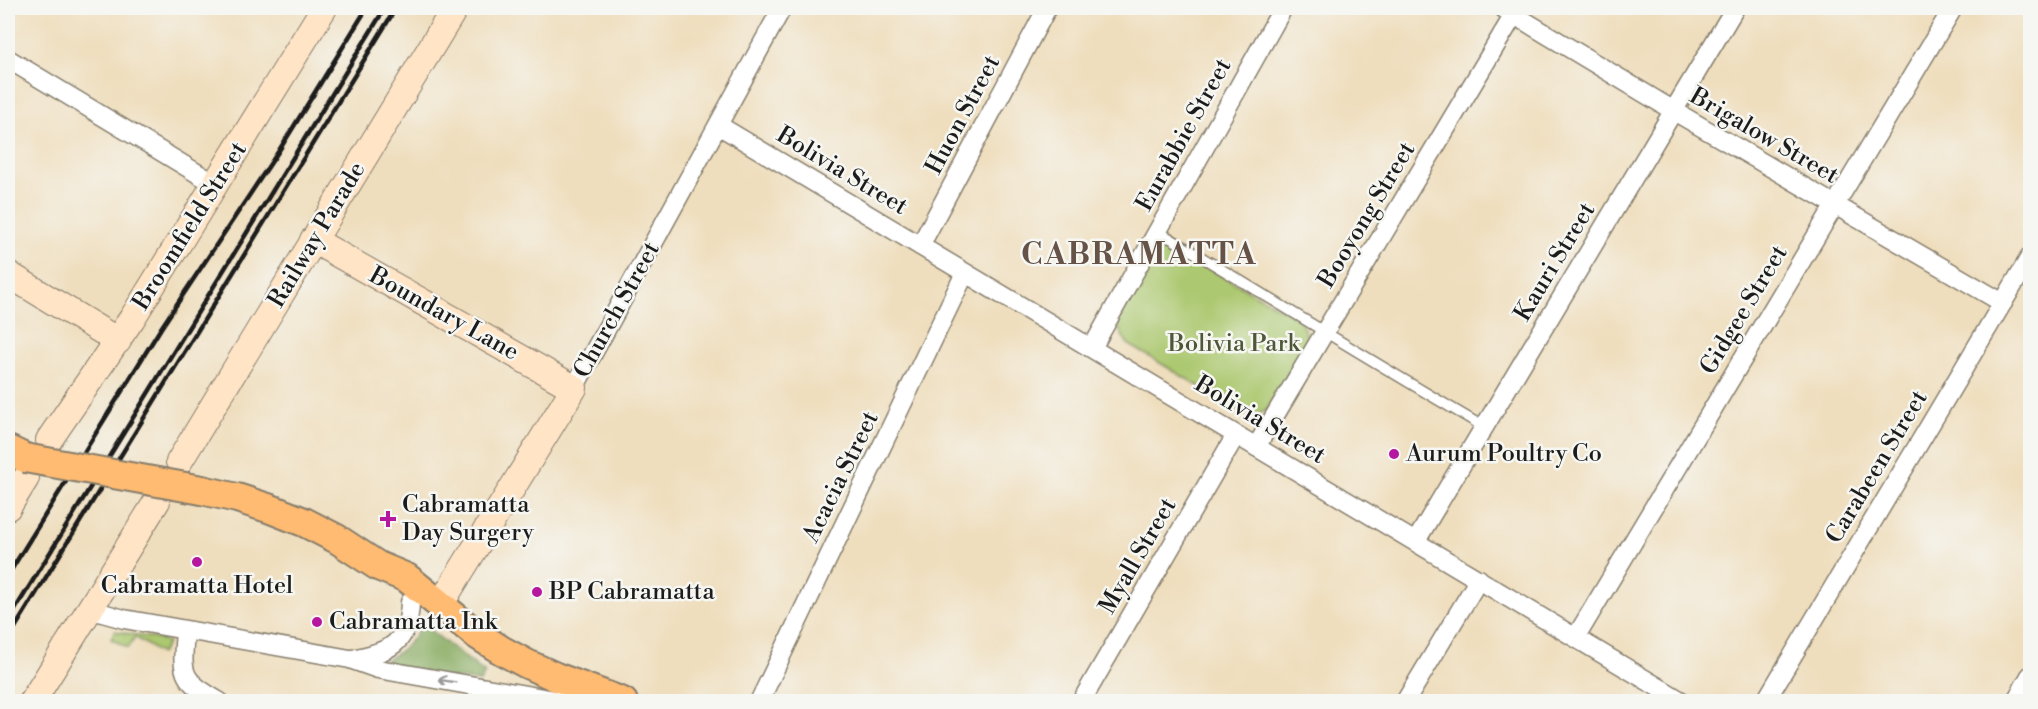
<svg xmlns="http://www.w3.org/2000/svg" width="2038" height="709" viewBox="0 0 2038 709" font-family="'Libre Bodoni',serif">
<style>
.green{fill:#acc86f;stroke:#647246;stroke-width:1.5}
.forest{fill:#89ac62;stroke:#52643f;stroke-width:1.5}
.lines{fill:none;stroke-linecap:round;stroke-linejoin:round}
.lane-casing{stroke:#867d6c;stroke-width:12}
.street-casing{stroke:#867d6c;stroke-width:21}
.secondary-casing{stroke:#867d6c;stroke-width:28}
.primary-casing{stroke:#867d6c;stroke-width:32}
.lane{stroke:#fff;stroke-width:9}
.street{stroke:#fff;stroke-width:18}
.secondary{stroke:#ffe4c6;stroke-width:26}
.primary{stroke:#ffbb71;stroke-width:28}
.rail{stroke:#1c1c1c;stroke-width:4.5}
.primary-bridge-casing{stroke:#867d6c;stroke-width:32;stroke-linecap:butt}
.primary-bridge{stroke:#ffbb71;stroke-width:28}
.oneway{stroke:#999}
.poi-dot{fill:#b5179e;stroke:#f6f6f2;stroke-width:2}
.labels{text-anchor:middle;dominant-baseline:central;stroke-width:5;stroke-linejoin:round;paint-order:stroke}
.street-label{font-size:24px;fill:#1c1c1c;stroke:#f6f6f2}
.park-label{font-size:24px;fill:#4e5839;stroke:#f6f6f2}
.poi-label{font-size:24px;fill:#1c1c1c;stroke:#f6f6f2;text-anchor:start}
.district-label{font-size:30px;font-weight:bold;letter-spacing:1.5px;fill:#665247;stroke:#f6f6f2}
</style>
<rect width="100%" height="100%" fill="#f6f6f2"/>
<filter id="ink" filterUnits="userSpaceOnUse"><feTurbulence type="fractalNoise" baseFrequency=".0167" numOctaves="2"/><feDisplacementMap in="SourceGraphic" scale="12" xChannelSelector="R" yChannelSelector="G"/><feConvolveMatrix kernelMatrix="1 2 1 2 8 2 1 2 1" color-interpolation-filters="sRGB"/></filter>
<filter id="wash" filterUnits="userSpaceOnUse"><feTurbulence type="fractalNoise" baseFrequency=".008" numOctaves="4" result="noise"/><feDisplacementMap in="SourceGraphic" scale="24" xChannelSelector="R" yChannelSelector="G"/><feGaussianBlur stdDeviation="1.35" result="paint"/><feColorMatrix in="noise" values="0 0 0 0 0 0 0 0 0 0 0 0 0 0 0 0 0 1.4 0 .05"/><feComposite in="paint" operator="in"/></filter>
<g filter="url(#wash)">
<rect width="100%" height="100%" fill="#efdebd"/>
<!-- green -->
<path class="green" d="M1165 248 1177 250 1299 319 1306 333 1307 343 1266 411 1254 415 1244 413 1128 344 1121 334 1117 322 1156 255Z
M115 631 164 640 168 643 161 654 135 637 128 648 111 639Z"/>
<!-- forest -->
<path class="forest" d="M426 627 485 673 480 682 386 667 385 661C400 652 411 644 419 628Z"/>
</g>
<g filter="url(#ink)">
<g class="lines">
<!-- lane casing -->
<g class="lane-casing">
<path id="lane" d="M1158 231C1267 296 1374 363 1484 427"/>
</g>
<!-- street casing -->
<g class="street-casing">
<path id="street" d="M1503 8 1674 111 2003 303
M8 59 215 184
M718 125 1683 702
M920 246 1047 8
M1092 348 1283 8
M574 388 782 8
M1256 447 1518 8
M1416 541 1735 8
M88 609 124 619 350 659 378 669 566 702
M185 630C182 675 179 678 220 702
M1576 637 1953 8
M352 659C389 652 409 644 410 602
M759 702 965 273
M1081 702 1236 435
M1405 702 1479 579
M1765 702 2030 257
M2015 702 2030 676"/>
</g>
<!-- secondary casing -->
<g class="secondary-casing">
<path id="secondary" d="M313 240 574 388 440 605
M8 274 118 341
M49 440 133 317 324 8
M179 462 455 8
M8 507 26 478
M32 702 157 501"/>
</g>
<!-- primary casing -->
<g class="primary-casing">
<path id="primary" d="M8 450 25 458
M202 490 237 498 271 509 304 522 337 539 378 566 407 578 476 634 501 650 527 664 556 677 623 702"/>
</g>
<!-- lane -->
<use href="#lane" class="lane"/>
<!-- street -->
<use href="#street" class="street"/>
<!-- secondary -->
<use href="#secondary" class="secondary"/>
<!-- primary -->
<use href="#primary" class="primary"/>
<!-- rail -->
<path class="rail" d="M8 575 161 328 278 152 367 8
M8 621 385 8
M8 639 396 8"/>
<!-- primary-bridge casing -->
<g class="primary-bridge-casing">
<path id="primary-bridge" d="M25 458 202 490"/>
</g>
<!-- primary-bridge -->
<use href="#primary-bridge" class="primary-bridge"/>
</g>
<!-- one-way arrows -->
<defs><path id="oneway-shaft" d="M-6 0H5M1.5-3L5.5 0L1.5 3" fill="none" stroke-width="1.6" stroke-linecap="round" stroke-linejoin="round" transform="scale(1.5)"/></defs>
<use class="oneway" href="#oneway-shaft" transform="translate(447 681) rotate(-171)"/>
</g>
<!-- markers -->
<g class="poi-dot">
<circle cx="1394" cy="454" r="6"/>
<path d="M385 510h6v6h6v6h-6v6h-6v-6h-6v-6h6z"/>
<circle cx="197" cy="562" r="6"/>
<circle cx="537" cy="592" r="6"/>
<circle cx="317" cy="622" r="6"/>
</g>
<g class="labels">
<!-- street labels -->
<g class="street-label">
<text transform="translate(963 115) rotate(-62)">Huon Street</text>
<text transform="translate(1184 135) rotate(-61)">Eurabbie Street</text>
<text transform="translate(1764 136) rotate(30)">Brigalow Street</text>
<text transform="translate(842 171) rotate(31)">Bolivia Street</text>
<text transform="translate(1367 215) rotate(-59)">Booyong Street</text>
<text transform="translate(190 226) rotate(-58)">Broomfield Street</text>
<text transform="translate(317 235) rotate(-59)">Railway Parade</text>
<text transform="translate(1555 262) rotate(-59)">Kauri Street</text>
<text transform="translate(617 310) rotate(-61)">Church Street</text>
<text transform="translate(1744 310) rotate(-59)">Gidgee Street</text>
<text transform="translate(444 314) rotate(29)">Boundary Lane</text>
<text transform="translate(1260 420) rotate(31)">Bolivia Street</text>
<text transform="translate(1877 467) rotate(-59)">Carabeen Street</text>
<text transform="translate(841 477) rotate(-64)">Acacia Street</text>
<text transform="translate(1138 556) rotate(-60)">Myall Street</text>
</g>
<!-- park labels -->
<g class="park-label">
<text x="1234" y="344">Bolivia Park</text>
</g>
<!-- poi labels -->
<g class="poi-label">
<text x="1406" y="454">Aurum Poultry Co</text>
<text x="402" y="505">Cabramatta<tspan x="402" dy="28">Day Surgery</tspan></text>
<text x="197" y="586" text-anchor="middle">Cabramatta Hotel</text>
<text x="549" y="592">BP Cabramatta</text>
<text x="329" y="622">Cabramatta Ink</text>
</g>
<!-- district labels -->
<g class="district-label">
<text x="1139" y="255">CABRAMATTA</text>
</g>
</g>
<!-- margin -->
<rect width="2038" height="709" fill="none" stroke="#f6f6f2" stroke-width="30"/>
</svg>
